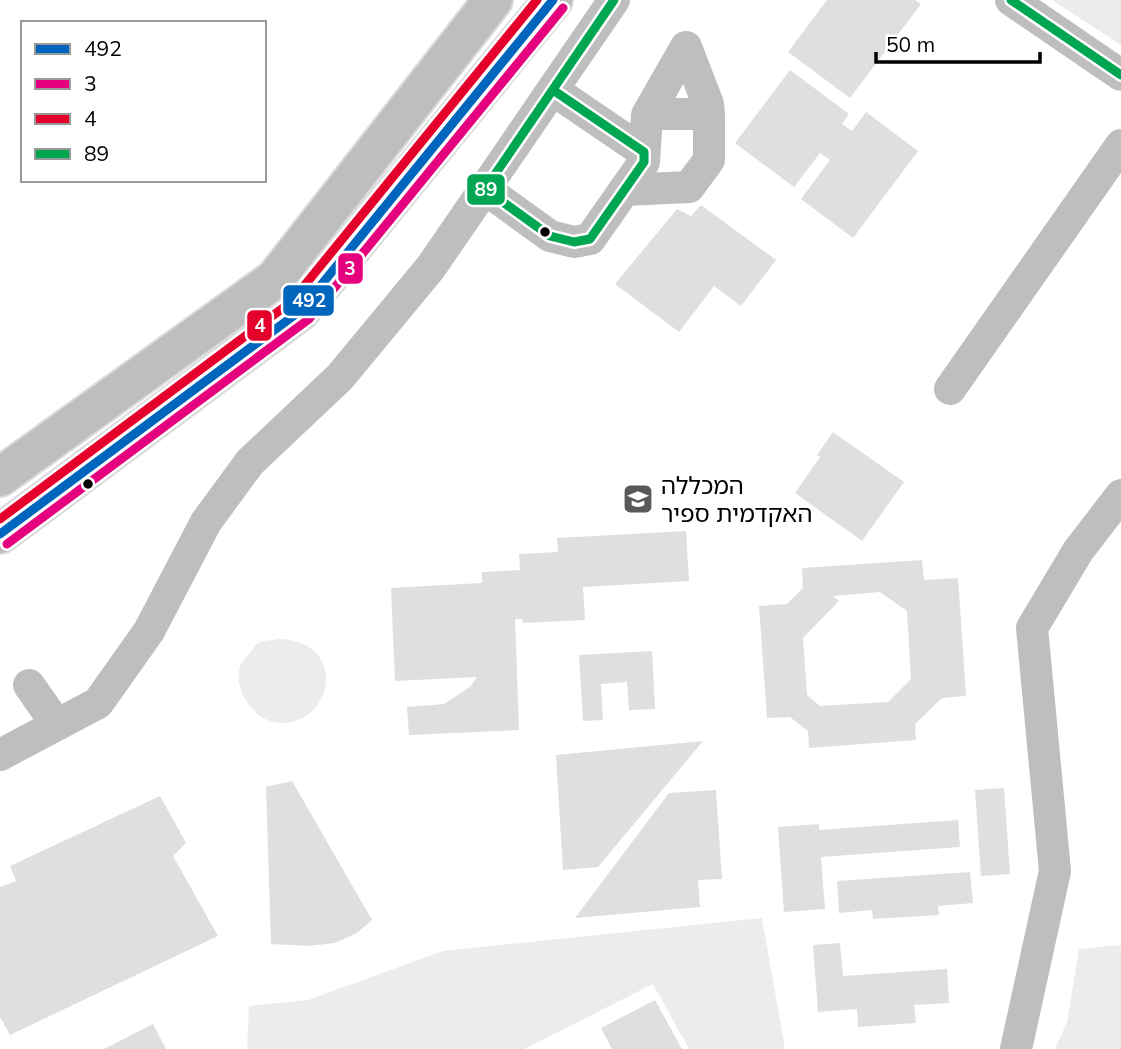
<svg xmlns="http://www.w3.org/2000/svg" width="1121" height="1049" viewBox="0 0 1121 1049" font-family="Mulish,'Noto Sans Hebrew',sans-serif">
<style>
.green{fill:#ececec}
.building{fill:#dfdfdf;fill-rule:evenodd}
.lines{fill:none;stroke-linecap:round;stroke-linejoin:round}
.major-casing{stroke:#dbdbdb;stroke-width:42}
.minor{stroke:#bebebe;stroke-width:32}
.major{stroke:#bebebe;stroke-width:38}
.bus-1-casing{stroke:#fff;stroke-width:14}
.bus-2-casing{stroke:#fff;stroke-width:14}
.bus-3-casing{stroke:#fff;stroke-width:14}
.bus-4-casing{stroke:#fff;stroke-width:14}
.bus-1{stroke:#0065bd;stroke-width:9}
.bus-2{stroke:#e5007d;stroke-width:9}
.bus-3{stroke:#e4002b;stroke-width:9}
.bus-4{stroke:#00a651;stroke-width:9}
.bus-dot{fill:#000;stroke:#fff;stroke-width:2.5}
.labels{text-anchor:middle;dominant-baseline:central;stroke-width:5;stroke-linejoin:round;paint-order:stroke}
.poi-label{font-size:24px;fill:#000;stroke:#fff;text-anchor:start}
.line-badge{stroke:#fff;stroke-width:2.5}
.badge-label{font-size:19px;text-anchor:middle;font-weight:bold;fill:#fff}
</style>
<rect width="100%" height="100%" fill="#fff"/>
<!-- green -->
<path class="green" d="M1052 0H1121V45Z
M280 639C349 642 333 724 281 723 254 722 231 689 241 664 243 660 248 655 251 651 254 649 255 645 258 643 263 640 274 640 280 639Z
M762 918 785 1049H689L653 984 524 1049H247L249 1006 308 1000 443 951Z
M1121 945V1049H1055L1067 1022 1079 949Z"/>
<!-- building -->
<path class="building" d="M827 0H915L921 4 850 98 788 52Z
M790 70 849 114 842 124 852 131 866 112 918 151 853 238 801 199 830 160 820 153 794 187 735 143Z
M701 205 776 260 741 306 714 286 679 332 615 284 677 209 691 216Z
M833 432 904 482 862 541 795 493 820 457 817 455Z
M686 531 689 581 583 587 585 620 523 623 522 619H515L519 730 409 735 407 707 444 704 470 687 477 677 395 681 391 588 482 583V572L520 570 519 554 558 552 557 538Z
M922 560 924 580 958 578 966 696 942 698 915 724 916 740 809 748 808 731 790 717 767 718 759 606 787 604 803 588 802 568ZM880 592 907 611 911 679 888 702 820 706 807 695 803 638 839 601 833 596Z
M652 651 655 709 629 710 627 682 601 684 603 720 583 721 579 655Z
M703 741 598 867 563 870 556 755Z
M292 781 372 920 357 933 335 943 308 946 271 944 266 787Z
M1004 788 1010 874 981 876 975 790Z
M716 790 722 879 698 880 700 907 575 918 669 793Z
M160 796 186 843 173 856 218 936 10 1035 0 1017V887L16 881 10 866Z
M958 820 960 847 821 857 825 909 784 912 778 827 819 824V830Z
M970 872 973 903 938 906 939 915 873 919 872 910 839 913 837 881Z
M840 943 843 976 947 969 949 1003 914 1005 916 1023 858 1027 857 1009 818 1012 813 945Z
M655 1000 682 1049H612L601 1028Z
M153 1024 166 1049H104Z"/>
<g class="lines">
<!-- major casing -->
<g class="major-casing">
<path id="major" d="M0 477 275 279 493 0
M0 534 300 311 553 0"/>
</g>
<!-- minor -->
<path class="minor" d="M1011 0 1121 75
M553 90 644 152
M648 114H709
M485 189 550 236 574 242 590 239 644 162 647 115 686 47
M624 190 689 187 709 160V114L708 104 686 47
M950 389 1121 145
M29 685 57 725
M0 755 98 703 149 631 206 522 250 462 340 377 431 267 614 0
M1016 1049 1055 871 1032 628 1078 551 1121 495"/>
<!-- major -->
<use href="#major" class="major"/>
<!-- bus-1 casing -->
<g class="bus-1-casing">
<path id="bus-1" d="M0 534 300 311 553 0"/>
</g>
<!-- bus-2 casing -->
<g class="bus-2-casing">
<path id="bus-2" d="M7 544 309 319 563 8"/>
</g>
<!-- bus-3 casing -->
<g class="bus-3-casing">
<path id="bus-3" d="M0 519 291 302 537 0"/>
</g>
<!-- bus-4 casing -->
<g class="bus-4-casing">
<path id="bus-4" d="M1011 0 1121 75
M553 90 644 152V162L590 239 574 242 550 236 485 189 614 0"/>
</g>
<!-- bus-1 -->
<use href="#bus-1" class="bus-1"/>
<!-- bus-2 -->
<use href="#bus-2" class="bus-2"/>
<!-- bus-3 -->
<use href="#bus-3" class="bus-3"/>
<!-- bus-4 -->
<use href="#bus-4" class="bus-4"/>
</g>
<!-- icons -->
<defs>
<g id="university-square" transform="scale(1.575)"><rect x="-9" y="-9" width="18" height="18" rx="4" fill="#595959" stroke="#fff"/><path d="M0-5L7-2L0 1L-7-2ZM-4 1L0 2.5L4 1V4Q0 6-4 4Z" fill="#fff"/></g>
</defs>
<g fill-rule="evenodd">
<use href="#university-square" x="638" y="499"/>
</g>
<!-- markers -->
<g class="bus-dot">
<circle cx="545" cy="232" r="6"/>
<circle cx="88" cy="484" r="6"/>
</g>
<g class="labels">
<!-- poi labels -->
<g class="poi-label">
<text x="661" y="485">המכללה<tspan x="661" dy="28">האקדמית ספיר</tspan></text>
</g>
</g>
<g class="line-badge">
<rect x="466" y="173" width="40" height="33" rx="7" fill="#00a651"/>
<rect x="337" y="252" width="27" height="33" rx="7" fill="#e5007d"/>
<rect x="282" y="284" width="53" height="33" rx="7" fill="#0065bd"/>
<rect x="246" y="309" width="27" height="33" rx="7" fill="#e4002b"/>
</g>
<g class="badge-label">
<text x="486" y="196">89</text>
<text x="350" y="275">3</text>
<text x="309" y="307">492</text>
<text x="260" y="332">4</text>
</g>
<!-- legend -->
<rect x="21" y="21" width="245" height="161" fill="#ffffff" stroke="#999999" stroke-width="2"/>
<rect x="35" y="44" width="35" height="10" fill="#0065bd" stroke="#999999" stroke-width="2"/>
<text x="84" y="56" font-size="21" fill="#000000">492</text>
<rect x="35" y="79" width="35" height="10" fill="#e5007d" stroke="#999999" stroke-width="2"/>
<text x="84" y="91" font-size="21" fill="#000000">3</text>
<rect x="35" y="114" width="35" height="10" fill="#e4002b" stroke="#999999" stroke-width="2"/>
<text x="84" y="126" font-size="21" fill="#000000">4</text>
<rect x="35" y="149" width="35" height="10" fill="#00a651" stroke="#999999" stroke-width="2"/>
<text x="84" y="161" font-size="21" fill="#000000">89</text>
<!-- scale -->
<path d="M876 52v10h164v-10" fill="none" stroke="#000000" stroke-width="3.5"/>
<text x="886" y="52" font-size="21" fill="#000000" stroke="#ffffff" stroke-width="5" paint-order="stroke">50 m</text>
</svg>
